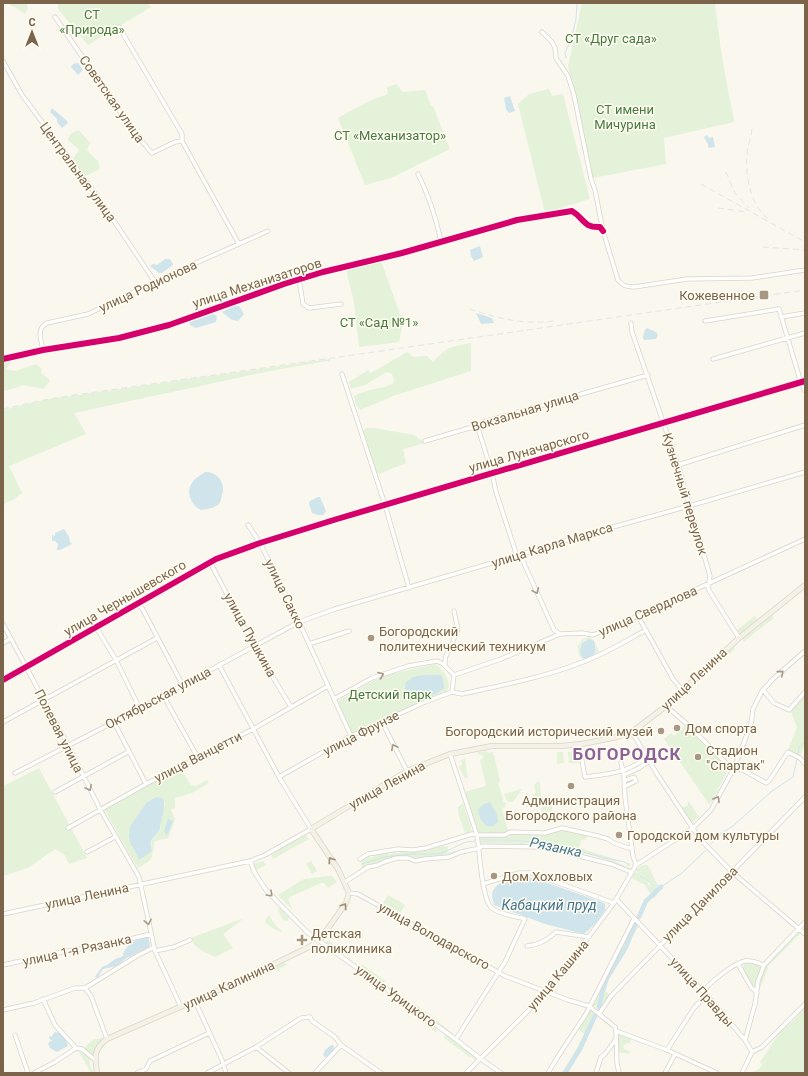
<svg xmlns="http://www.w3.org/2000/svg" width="808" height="1076" viewBox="0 0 808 1076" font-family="Roboto,sans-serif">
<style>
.green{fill:#e3f2d9;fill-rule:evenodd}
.water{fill:#cfe4eb}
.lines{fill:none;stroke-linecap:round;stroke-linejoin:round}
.stream{stroke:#cfe4eb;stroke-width:1}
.river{stroke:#cfe4eb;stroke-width:4.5}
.minor-casing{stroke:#d9d4cc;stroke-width:5}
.major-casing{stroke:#dbd4ca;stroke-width:6}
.minor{stroke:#fefefc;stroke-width:3.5}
.major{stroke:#f4f1e6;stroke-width:4.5}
.rail{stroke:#e6e3e6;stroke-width:1;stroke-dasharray:6 4;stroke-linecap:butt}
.cycleway-casing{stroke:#fffcf2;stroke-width:8}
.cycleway{stroke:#d6006c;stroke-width:6}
.oneway{stroke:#a99a88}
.oneway2{stroke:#9f8e79}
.poi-dot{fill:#a79783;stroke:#fffcf2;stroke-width:1.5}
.labels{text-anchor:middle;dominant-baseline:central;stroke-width:3;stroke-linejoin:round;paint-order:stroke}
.park-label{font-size:13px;fill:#477b3f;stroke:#fffcf2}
.street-label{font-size:13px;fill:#7b644a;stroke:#fffcf2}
.poi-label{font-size:13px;fill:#7b644a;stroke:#fffcf2;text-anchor:start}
.water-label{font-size:14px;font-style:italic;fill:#427690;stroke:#fffcf2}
.district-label{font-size:17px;font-weight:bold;letter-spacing:1px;fill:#8d6397;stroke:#fffcf2}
</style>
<rect width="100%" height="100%" fill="#faf7ee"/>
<!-- green -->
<path class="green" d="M8 3H26L28 8 25 14C20 9 14 8 8 3Z
M58 3H148L151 7 88 45 58 9Z
M582 3H715C718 31 722 58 727 85 729 98 733 109 734 122L664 138 666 164 593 178 568 66Z
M397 84 402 92 425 90 431 106H433L450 149 391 178 365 185 338 118 369 101 388 94 387 87Z
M549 89 552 96 563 94 590 199 547 212 544 209 518 104 529 94Z
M79 130 90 143 87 150 98 161 100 169 86 176 73 160C74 155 78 154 79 149L68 140C69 134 73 132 79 130Z
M381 261 403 322 399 342 359 347 354 302 346 269Z
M471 343V371L396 395 360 410 356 404 354 396C366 389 381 389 393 384L394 379 392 374 387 372 365 385 351 389 349 382 368 370 371 373 407 352 413 357 427 356 433 362C448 346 450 347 471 343Z
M330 359V362L327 361 275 370 74 413 86 434 9 466 22 493 13 500 3 504V410L44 400Z
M12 360 6 369 15 371 36 364 42 369 41 373 50 380 44 389 24 385 5 391 3 388V362Z
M366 428H374L414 435 425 443 403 449 406 463 379 474 376 473 362 433Z
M773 615V619L754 633 744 642 742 639Z
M755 616 757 620 740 634 737 630Z
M589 637 594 640 598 650V655H595L596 646 594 641C579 635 575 653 586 660H584L579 655 578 646 582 640Z
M734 647 735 649 702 679 700 678Z
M434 664 437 665C444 672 452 681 447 691L353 733H351L337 703 338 701 382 676Z
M805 694V747L803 749 800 756 788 750 797 727 791 712H789Z
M685 726H688L729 768 713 800 709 804 664 739 671 733 674 736Z
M487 751 488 753H487L493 752 500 781 498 783 503 798V802L506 803 505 807 502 809 508 831 505 834H478L464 792 486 786 480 760 483 758 482 754 479 755 478 752ZM490 802 497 814 480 818 478 809Z
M579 751 581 763H569L568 752Z
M557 752H563L564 763 557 764Z
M465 759 468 778H465L459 767 462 764 461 760Z
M39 768 87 858 69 864 65 855 55 849 28 868 3 876V786Z
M180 768 191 785 196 786 207 780 209 783 192 793 175 798V808L171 810 175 819 168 838 155 841 151 860 138 868C125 848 115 828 104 808ZM156 797 165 803 160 823 161 827 158 833 152 840 151 848 139 860 133 846 130 826 147 802Z
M538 781 540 783 541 801 548 800 547 802 537 805 532 795 535 794 536 791 534 788 535 784Z
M522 789 513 802C507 802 506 800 504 794Z
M552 800 556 804 552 807V811L542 812 541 808Z
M689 802 699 817 691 823 682 808 688 805 687 803Z
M463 803 472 831 466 835 458 813V807Z
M561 829 588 835 585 840H581L579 848 631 864 630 866 623 861 611 859 631 869 630 871C609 856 568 850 542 845H540L542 843H537L540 836Z
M510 833 540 834 536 842H526L518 839 480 840 478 836Z
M305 834 309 839 273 859 271 855Z
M517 840 526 844 481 843 480 841Z
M438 845 448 847 447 853 459 850 449 856 416 859 408 858 386 860 362 868 361 861 368 855 372 858 376 854 387 852 389 855 395 852 398 853 403 851Z
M263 861 266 865 256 870 253 864Z
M311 861 317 871 312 874 306 864Z
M643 865H648L657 884 660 886 650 882 635 870Z
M634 871 648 882V886L651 884 657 887 655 892 661 889 654 899 645 885 633 879 632 876Z
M328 876H332L337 882 328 888 324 883H321L290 897 288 900 293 910 278 895 304 879Z
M388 895 405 905 400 913 383 903Z
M279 908H282L286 915 289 917 288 921 283 920 278 910Z
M269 915 276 926 282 931 281 932 272 928 265 922 266 918Z
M244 918 223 934 233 948 215 957C206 952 194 949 191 938Z
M634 921 639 926 612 968 613 969 604 989V990L611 996 599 1010 595 1006H592Z
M797 931 800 934 769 965 759 991C753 970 784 945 797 931Z
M328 940 337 948 343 951 342 954 324 944Z
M285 962 287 965 248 983 247 980Z
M745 962 760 965 762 969 756 990 754 989 742 970Z
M361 965H363L385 981 384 983C377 982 365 971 361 965Z
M405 1004 436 1027 437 1033 405 1007Z
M415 1004 454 1034 451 1035 436 1023V1021H433L427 1016 423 1014 422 1011H420L414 1007Z
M805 1007V1073H752L760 1068 762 1065 760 1062 780 1032 794 1020Z
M590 1008 594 1012C594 1023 585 1032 585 1043L568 1073H562L578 1046 584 1034 578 1029Z
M618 1033 632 1038 630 1041 631 1044 627 1043 623 1046 624 1049 630 1051 629 1054 619 1052 617 1036Z
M445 1034 451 1037V1039C458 1041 472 1052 476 1059L475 1060 470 1055 471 1058 444 1038Z
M104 1036C103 1043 96 1049 93 1055L83 1049C89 1045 90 1038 99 1039L100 1037 102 1039Z
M78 1050 89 1058 91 1069 94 1073H91Z"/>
<!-- water -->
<path class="water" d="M78 63 83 70 78 75 71 67 73 64Z
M510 96 515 111 509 113 506 109 504 98Z
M52 108 67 121 68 123 62 128 57 122V119L50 112Z
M707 135 709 138 713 137 715 147 709 148 708 146V144L704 137Z
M480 246 483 257 474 261 471 256 470 250Z
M165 259H170L173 264 172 266C156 276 163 275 150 266L153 264 157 265Z
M234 306H239L244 314 238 321 232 320 222 312Z
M476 313 492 318 494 323 481 324Z
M213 314 217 316 216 322 196 328 190 325V322Z
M647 328 656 332 658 335 656 339 644 340 643 337 645 330Z
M205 472C218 472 226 483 222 495 221 498 221 501 219 504 215 508 207 509 201 510 192 506 185 492 192 483 195 478 201 475 205 472Z
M318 497H320L326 511 323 515H318L312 513 309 504 310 501Z
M64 529 69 537 70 542 72 544 60 550H57L58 544 55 541H52V535L55 536V533Z
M589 639 594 641C596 647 596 652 593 657L586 660C579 657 579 649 582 643Z
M441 675 443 679 444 688C434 696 422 701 410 700 406 694 404 689 406 682 408 681 410 680 411 678 419 674 432 675 441 675Z
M156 797 163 799C166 807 162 814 161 822 160 824 161 826 160 828 157 838 147 837 152 851L139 860 133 847 131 845 129 837 130 826 147 802Z
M490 802 497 814 498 822 493 826H486L480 818 478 809 484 804Z
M168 819 173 821 169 831 166 836 164 831Z
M523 877 533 878 602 902 605 904V910L595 924 584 934 545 924 494 905C494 902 492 899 492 896 492 882 512 878 523 877Z
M145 936 148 937 150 944 149 947 125 959 117 966 103 969 98 977H95L102 967C110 964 108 964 114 960 116 958 120 958 123 956 124 946 137 939 145 936Z
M55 1032 60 1033 65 1037 68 1046 57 1052 50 1048 48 1044 49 1042 52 1041 49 1038V1036L51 1037Z
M331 1045 334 1046V1049L329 1056 325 1057 323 1055 325 1050Z"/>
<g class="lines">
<!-- stream -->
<path class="stream" d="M566 58 565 53 572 36 576 19 577 3
M798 753 799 747 805 742
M482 840H518L525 842 558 845 604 858 625 862 629 866
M711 844 720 834 733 826 772 791 793 777 797 759
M362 864 384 857 413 854H440L466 842 475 841
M638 874 654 885 661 887 682 873 706 850"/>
<!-- river -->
<path class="river" d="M639 917 646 901 661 887
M599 1007 602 993 607 978 626 947 635 925
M565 1073 580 1049 595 1016"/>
<!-- minor casing -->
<g class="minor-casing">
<path id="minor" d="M55 17 129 125 149 150 152 153 175 142 182 141
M119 27 182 134V141L239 244
M542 32 552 42 555 48 556 58 568 76 574 95 591 179 595 190 603 231 618 280C623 286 627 287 634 287L687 279 752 278 805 270
M3 61 22 95 100 200 155 282
M418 174C429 196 436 218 441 241
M299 279 303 304 309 308 341 304
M781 317 805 313
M705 321 779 309 801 383 805 391
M631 323 632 332 678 465 710 576 708 588 710 592 739 638
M43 350C41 340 36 329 47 323L88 314 178 271 268 231
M3 359 43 350 119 338 169 325 284 284 323 272 402 253 517 220 572 211C584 218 583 228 600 227L603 231
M713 359 805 333
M342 374 385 505 409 588
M478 428 492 473 496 492 516 553 522 559 554 630 560 634
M425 441 469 428H478L483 422 648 375
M678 465 805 425
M248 525 260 543 299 622 351 736
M210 562 254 646 291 707
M136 604 142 608 182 684
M638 616 673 679 682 690
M3 624 68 745 100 809 139 877 155 951 181 1007
M96 627 116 660 139 707
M3 643 10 639
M309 644 349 631
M445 666C445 653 447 655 452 645 455 638 452 638 458 630L454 611
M454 675 501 659 560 634 582 633 593 635 638 616 805 539
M3 680 216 559 260 543 337 519 805 381
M763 690 774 703 789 710 805 692
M452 692 462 694C502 685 542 678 580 663 603 655 624 642 646 630
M452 692 454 675
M163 695 198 758
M334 699 372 678 408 666 437 661 443 664 454 675
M666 706 687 724 733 770
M3 722 157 638
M114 722 146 784
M382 722 407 771
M632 732 657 774 700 839 732 872 805 934
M579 744 585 777C609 774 628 773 647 757
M450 754 477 835C480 851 481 901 493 909 502 915 515 916 525 919L505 962 456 1039
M621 763 624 775 625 798 633 856 636 865
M734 768 743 770 766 783 769 781 788 752 800 758 805 764
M15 773 114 722 299 622 335 609 519 555 584 535 689 506 805 472
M624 775 639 768 649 761
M279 777 351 736 425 702 452 692
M624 781 634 777 636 781 624 787
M55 792 128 752
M68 828 146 784 253 729 328 686
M87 852 115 837
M360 859 368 854 398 849 413 850 426 848 472 834 477 835H505L510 832 545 833 562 828 598 836 608 839 614 843 628 848 632 847
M250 861 255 873 266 890 307 932 450 1035 481 1059 501 1073
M345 882 368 867 378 865 384 862 397 858H408L415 861 425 859 449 857 461 852 480 848 479 846 538 847 555 850 611 864 631 872
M483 884 519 873H531L614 903
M349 893 358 894 505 976 568 1000 589 1006 615 1027 616 1031 667 1050 717 1073
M617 900 703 991 745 1040 752 1052
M3 914 250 861 265 855 311 829 279 777 219 665
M527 946C539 945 547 940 556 932L589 937
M155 951 174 947 190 940
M738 964 751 987 757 993
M3 965 62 952 113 943 151 934
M85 988 91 996 107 1039
M703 991C712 981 732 964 745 961 751 960 758 963 764 965
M43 999 55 1025 76 1048
M195 1001 222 1060 226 1073
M3 1010 34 1003 75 988H85L137 956 154 947
M599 1014 611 996 805 797
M616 1031 617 1063 619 1073
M15 1035 28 1073
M745 1040 755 1004 758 981 764 965 805 922
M256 1047 289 1073
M667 1050 694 1008 706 995
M752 1052 762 1047 805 1004
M34 1073 55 1062 76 1048 82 1049 95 1060
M137 1073 146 1069 150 1061 209 1033
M207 1073 256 1047 301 1018 310 1017 312 1021 335 1037 341 1045 381 1073
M315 1073 341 1045
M466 1073 547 992 614 903 636 865 692 829 711 810 734 768 751 724 753 709 762 691 773 679 805 651
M548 1073 557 1058 586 1014 634 919
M596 1073 601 1057 605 1054 616 1039
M665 1073 675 1054
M742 1073 752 1052"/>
</g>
<!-- major casing -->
<g class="major-casing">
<path id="major" d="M97 1073C95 1057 93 1049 107 1039L237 982 307 948 319 941 346 903 349 893 338 869 311 829 407 771 450 754 492 746H561L582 744 617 737 632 732 666 706 739 638 805 585"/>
</g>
<!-- minor -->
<use href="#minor" class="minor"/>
<!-- major -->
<use href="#major" class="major"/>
<!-- rail -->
<path class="rail" d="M752 129C751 137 748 146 747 154 745 176 750 204 768 219
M726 172 735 193 749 208
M701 184 805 242
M718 208 747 212
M763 247 805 250
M469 309C499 318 521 325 553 321
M3 409 44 400 75 395 805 290"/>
<!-- cycleway casing -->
<g class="cycleway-casing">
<path id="cycleway" d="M3 359 43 350 119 338 169 325 284 284 323 272 402 253 517 220 572 211C584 218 583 228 600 227L603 231
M3 680 216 559 260 543 337 519 805 381"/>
</g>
<!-- cycleway -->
<use href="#cycleway" class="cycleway"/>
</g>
<!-- one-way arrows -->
<defs><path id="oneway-chevron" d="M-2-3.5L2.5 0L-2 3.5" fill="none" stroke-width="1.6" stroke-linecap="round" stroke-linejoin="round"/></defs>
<g class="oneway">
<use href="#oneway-chevron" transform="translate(536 591) rotate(66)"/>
<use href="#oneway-chevron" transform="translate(781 673) rotate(-41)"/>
<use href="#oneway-chevron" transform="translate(381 675) rotate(-21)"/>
<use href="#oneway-chevron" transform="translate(394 747) rotate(-117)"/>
<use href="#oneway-chevron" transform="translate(89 788) rotate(62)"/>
<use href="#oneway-chevron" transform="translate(717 799) rotate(-61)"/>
<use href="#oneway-chevron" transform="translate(270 894) rotate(45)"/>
<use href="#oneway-chevron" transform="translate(148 922) rotate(78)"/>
</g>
<g class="oneway2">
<use href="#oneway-chevron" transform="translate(331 860) rotate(-123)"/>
<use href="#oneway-chevron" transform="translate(344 906) rotate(-56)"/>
</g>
<!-- markers -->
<g class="poi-dot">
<rect x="759" y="290" width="10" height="10" rx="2"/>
<circle cx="371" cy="638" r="4"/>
<circle cx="677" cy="728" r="4"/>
<circle cx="661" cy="731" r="4"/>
<circle cx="698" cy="757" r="4"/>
<circle cx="571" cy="786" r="4"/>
<circle cx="619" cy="835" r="4"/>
<circle cx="494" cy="876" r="4"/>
<path d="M300 934h4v4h4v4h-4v4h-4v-4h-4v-4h4z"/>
</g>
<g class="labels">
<!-- park labels -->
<g class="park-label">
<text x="92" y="14">СТ<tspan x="92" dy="15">«Природа»</tspan></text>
<text x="611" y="38">СТ «Друг сада»</text>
<text x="625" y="109">СТ имени<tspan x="625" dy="15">Мичурина</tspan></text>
<text x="390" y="135">СТ «Механизатор»</text>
<text x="379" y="322">СТ «Сад №1»</text>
<text x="390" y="694">Детский парк</text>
</g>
<!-- street labels -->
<g class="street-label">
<text transform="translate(112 99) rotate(55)">Советская улица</text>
<text transform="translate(78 172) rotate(54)">Центральная улица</text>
<text transform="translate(257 283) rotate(-18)">улица Механизаторов</text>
<text transform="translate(148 286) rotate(-25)">улица Родионова</text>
<text transform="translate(525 411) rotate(-17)">Вокзальная улица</text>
<text transform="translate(529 451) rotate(-16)">улица Луначарского</text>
<text transform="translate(685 494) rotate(73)">Кузнечный переулок</text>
<text transform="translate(552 545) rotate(-17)">улица Карла Маркса</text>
<text transform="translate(285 594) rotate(64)">улица Сакко</text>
<text transform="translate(125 598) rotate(-30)">улица Чернышевского</text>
<text transform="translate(648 611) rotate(-24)">улица Свердлова</text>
<text transform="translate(250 635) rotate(61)">улица Пушкина</text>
<text transform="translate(694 679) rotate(-43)">улица Ленина</text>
<text transform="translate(158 698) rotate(-28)">Октябрьская улица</text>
<text transform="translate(59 731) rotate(63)">Полевая улица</text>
<text transform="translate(361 733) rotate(-27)">улица Фрунзе</text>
<text transform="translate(198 757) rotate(-27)">улица Ванцетти</text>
<text transform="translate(387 785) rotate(-29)">улица Ленина</text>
<text transform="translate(87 896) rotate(-12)">улица Ленина</text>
<text transform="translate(700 904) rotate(-45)">улица Данилова</text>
<text transform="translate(434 936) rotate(29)">улица Володарского</text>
<text transform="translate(77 950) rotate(-12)">улица 1-я Рязанка</text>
<text transform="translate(558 975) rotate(-50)">улица Кашина</text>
<text transform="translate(229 985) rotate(-25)">улица Калинина</text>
<text transform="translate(702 992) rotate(48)">улица Правды</text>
<text transform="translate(396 996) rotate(36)">улица Урицкого</text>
</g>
<!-- poi labels -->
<g class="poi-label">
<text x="755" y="295" text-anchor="end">Кожевенное</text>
<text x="379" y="631">Богородский<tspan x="379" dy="15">политехнический техникум</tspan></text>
<text x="685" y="728">Дом спорта</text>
<text x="653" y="731" text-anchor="end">Богородский исторический музей</text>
<text x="706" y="750">Стадион<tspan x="706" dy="15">"Спартак"</tspan></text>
<text x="571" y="800" text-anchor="middle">Администрация<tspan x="571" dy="15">Богородского района</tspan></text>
<text x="627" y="835">Городской дом культуры</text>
<text x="502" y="876">Дом Хохловых</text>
<text x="311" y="933">Детская<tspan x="311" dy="15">поликлиника</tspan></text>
</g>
<!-- water labels -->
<g class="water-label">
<text transform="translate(556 847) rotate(12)">Рязанка</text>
<text x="549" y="905">Кабацкий пруд</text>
</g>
<!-- district labels -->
<g class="district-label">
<text x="627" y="754">БОГОРОДСК</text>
</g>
</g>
<!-- border -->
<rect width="808" height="1076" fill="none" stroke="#7b644a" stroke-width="8"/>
<!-- north arrow -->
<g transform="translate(32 32)" stroke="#fffcf2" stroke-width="3" paint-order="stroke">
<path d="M0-3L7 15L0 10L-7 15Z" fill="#7b644a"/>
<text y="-6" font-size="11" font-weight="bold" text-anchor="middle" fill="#7b644a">С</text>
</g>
</svg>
